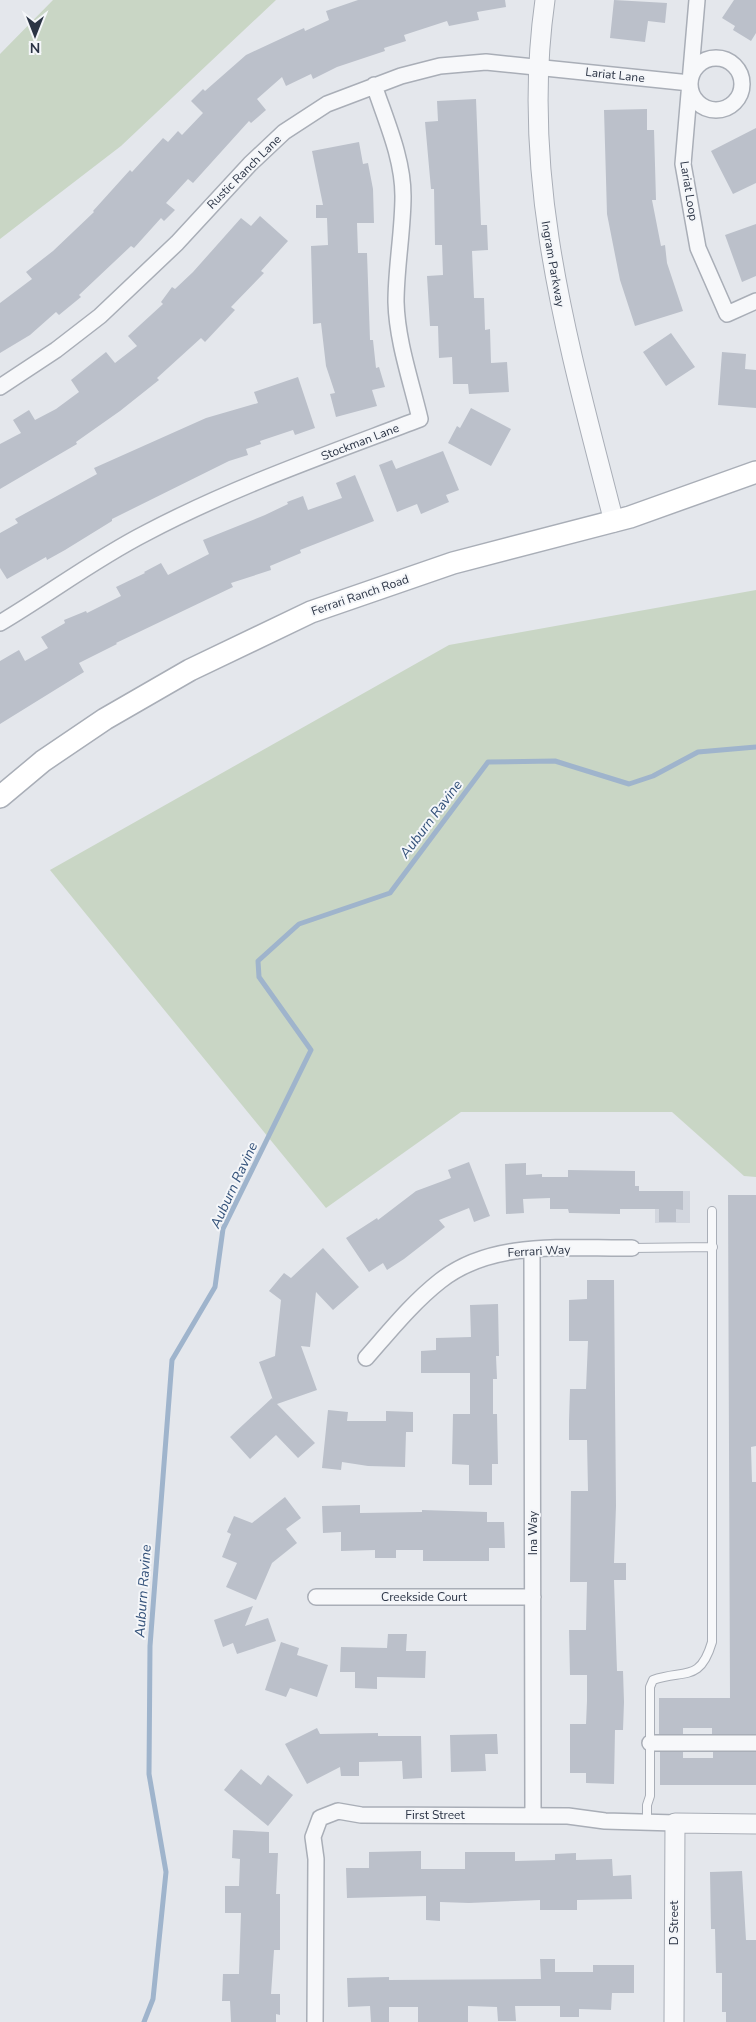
<svg xmlns="http://www.w3.org/2000/svg" width="756" height="2022" viewBox="0 0 756 2022" font-family="'Nunito Sans',sans-serif">
<style>
.built{fill:#d2d6de}
.green{fill:#c9d6c5}
.lines{fill:none;stroke-linecap:round;stroke-linejoin:round}
.stream{stroke:#9fb4cc;stroke-width:5}
.building{fill:#bbc0ca}
.service-casing{stroke:#a9aeb7;stroke-width:10}
.minor-casing{stroke:#a9aeb7;stroke-width:18}
.tertiary-casing{stroke:#a9aeb7;stroke-width:21}
.secondary-casing{stroke:#a9aeb7;stroke-width:24}
.service{stroke:#f7f8fa;stroke-width:8}
.minor{stroke:#f7f8fa;stroke-width:15}
.tertiary{stroke:#f7f8fa;stroke-width:19}
.secondary{stroke:#fff;stroke-width:21}
.labels{text-anchor:middle;dominant-baseline:central;stroke-width:4;stroke-linejoin:round;paint-order:stroke}
.street-label{font-size:12px;fill:#2b3445;stroke:#f4f6f9}
.water-label{font-size:14px;font-style:italic;fill:#34527a;stroke:#f4f6f9}
</style>
<rect width="100%" height="100%" fill="#e4e7ec"/>
<!-- built -->
<path class="built" d="M655 1191H690V1223H655Z"/>
<!-- green -->
<path class="green" d="M53 0H276L121 146 0 239V54Z
M756 590V1177L744 1176 672 1112H461L326 1208 50 870 449 645Z"/>
<g class="lines">
<!-- stream -->
<path class="stream" d="M144 2022 153 1999 166 1872 149 1774 150 1646 172 1360 215 1287 223 1229 311 1050 259 977 258 961 299 924 390 893 488 762 555 761 629 784 653 776 698 752 756 747"/>
</g>
<!-- building -->
<path class="building" d="M358 0H505L506 7 477 12 479 20 449 26 447 21 404 35 406 41 384 48 385 51 337 67 313 79 311 74 286 86 282 77 257 99 266 110 251 123 249 121 193 183 188 179 166 203 175 210 164 221 161 218 134 248 131 246 79 295 81 297 59 315 56 312 30 335 0 353V303L32 279 26 272 53 251 94 212 93 211 130 170 132 172 163 138 168 142 178 131 182 135 203 113 191 101 203 89 205 91 246 55 304 28 305 31 329 20 326 11Z
M614 0 667 3 665 23 648 21 645 42 610 38Z
M734 0H756V33L751 41 733 30 735 26 722 18Z
M476 99 481 225H487L488 250 472 251 474 298H484L485 330 490 329 491 363 507 362 509 392 469 394 468 384H453L452 357 439 358 438 326H430L427 276 443 275 442 245H435L434 189H431L425 122 438 121 437 101Z
M647 109V130H654L656 200H652L661 246 665 245 667 263 683 311 635 326 620 280 607 214 604 110Z
M756 128V183L733 194 711 151Z
M359 142 363 164 368 163 373 189 374 223H357L358 253H367L370 340H373L376 368 379 367 385 387 372 390 377 406 336 417 330 394 335 393 326 366 321 323 313 324 311 246 328 245 327 218H316V205H323L312 151Z
M260 216 288 241 261 271 264 273 231 307 235 310 205 342 201 338 157 378 159 380 120 411 76 442 77 444 0 489V444L21 433 13 420 29 410 35 420 56 409 79 392 71 380 106 352 115 363 137 346 128 336 163 304 161 302 172 287 175 289 193 272 241 218 251 226Z
M756 224V276L742 282 725 235Z
M671 333 695 367 666 386 643 352Z
M722 352 746 354 745 369 756 370V408L718 405Z
M298 377 315 428 295 435 293 430 260 441 261 444 246 449 248 455 229 461 112 519V521L65 550 47 560 46 557 7 579 0 568V533L18 523 15 519 97 474 94 468 206 418 258 403 254 392Z
M471 408 511 429 491 466 448 443 457 426 460 428Z
M443 451 459 490 446 495 449 502 421 514 417 504 397 512 379 465 392 460 396 469Z
M355 475 374 521 300 550 301 553 270 566 271 570 231 583 233 587 116 643 117 644 79 663 84 672 0 724V661L19 650 25 661 48 648 41 637 65 623 64 620 86 611 87 613 121 596 116 587 145 573 144 572 161 563 168 575 209 554 203 540 265 515 288 504 287 502 303 496 308 510 342 498 336 483Z
M469 1162 490 1216 474 1222 469 1208 439 1220 445 1227 404 1259 387 1270 383 1263 369 1272 346 1238 377 1218 378 1220 416 1191 451 1178 448 1170Z
M526 1163V1175L542 1174V1177H568V1170L635 1171V1186H639V1191H683V1210L676 1209V1222H659V1209H620V1214L569 1213 568 1209H550V1198L523 1199 524 1213 506 1214 505 1164Z
M728 1195H756V1446L751 1447 752 1482H756V1734H712V1728H683V1734H659V1698H730Z
M323 1248 359 1287 333 1310 316 1292 310 1347 301 1346 317 1390 277 1404 315 1443 298 1458 276 1435 250 1459 230 1437 272 1398 273 1400 259 1362 275 1356 281 1300 269 1291 284 1273 291 1278Z
M587 1280H614L616 1506 614 1563H626V1580H614L617 1671H623L624 1702 623 1730H615L614 1784 586 1783V1773H570V1724H586L587 1701V1675H570L569 1630H586L587 1582H570L571 1491H588L587 1440H569V1421L570 1389H586L588 1341H569V1300L587 1299Z
M498 1304 499 1356H496L497 1379H493V1414H497L498 1464H492V1485H469V1465L452 1464 453 1414H470V1373H421V1351L436 1350V1338L471 1337 470 1305Z
M328 1410 348 1412 347 1421H386V1411L413 1412V1432H406L405 1467 368 1466 342 1462 341 1470 322 1468Z
M285 1497 301 1518 286 1529 297 1543 272 1563 256 1600 226 1587 237 1563 222 1557 231 1534 227 1532 234 1516 252 1523Z
M360 1505V1513L422 1512V1510L487 1512V1522H504L505 1548H489V1561H423V1550H396V1558H375V1550L341 1551V1532L323 1533 322 1506Z
M253 1606 245 1626 268 1618 276 1641 237 1654 233 1643 223 1647 214 1620Z
M388 1634H407L406 1651H426L425 1678 377 1677V1689L355 1688V1672H340L341 1647 387 1648Z
M281 1642 299 1648 297 1655 328 1665 317 1697 290 1688 286 1697 265 1690Z
M317 1728 320 1734 378 1733V1736H421L422 1778 403 1779 402 1761 359 1762V1776H341L340 1767 307 1784 285 1744Z
M497 1734 498 1754H485L486 1771 451 1772 450 1735Z
M660 1752H683V1758H713V1752H756V1785H660Z
M241 1769 261 1785 268 1775 293 1795 268 1826 224 1790Z
M233 1830 269 1832V1853H278L276 1894H280V1950H274L271 1994H280V2015L276 2014V2022H231L230 2001H222L223 1974H239L241 1913H225V1886H239L240 1859 232 1858Z
M421 1851V1869H465V1852H515V1861L555 1860V1854L576 1853V1860L612 1859 613 1876 631 1875 632 1899 577 1900V1910H540V1900L469 1903 440 1902V1921L426 1920V1896L347 1898 346 1868H369V1852Z
M742 1871 746 1940H756V2022H726V2012H722V1973H716L715 1929H711L710 1872Z
M540 1959H555V1972H593V1965H634V1993H612L611 2010 579 2009V2017H560V2006H515L516 2021H498L497 2007 468 2006V2022H418V2007H389V2022H371L370 2006 348 2007 347 1978 389 1977V1980L541 1979Z"/>
<g class="lines">
<!-- service casing -->
<g class="service-casing">
<path id="service" d="M632 1248 713 1247
M647 1823V1805L650 1796V1687L653 1680C684 1669 700 1683 712 1642V1211"/>
</g>
<!-- minor casing -->
<g class="minor-casing">
<path id="minor" d="M697 0 683 164 698 248 727 314 756 301
M690 84a26 26 0 1 1 52 0a26 26 0 1 1-52 0Z
M0 387 56 350 100 316 177 243 250 164 284 132 327 104 401 76 440 66 486 62 690 83
M0 623C49 594 95 559 146 533 233 487 328 454 420 419 411 381 397 341 396 302 396 267 403 231 403 196 403 158 386 121 374 85
M532 1250 533 1815
M366 1358C389 1332 412 1303 440 1281 493 1239 568 1249 632 1248
M316 1597H533
M650 1743H756
M315 2022 316 1859 313 1837 320 1818 338 1811 361 1815 568 1816 605 1821 675 1823"/>
</g>
<!-- tertiary casing -->
<g class="tertiary-casing">
<path id="tertiary" d="M545 0C519 181 570 349 614 522
M674 2022 675 1823 756 1824"/>
</g>
<!-- secondary casing -->
<g class="secondary-casing">
<path id="secondary" d="M0 797 43 761 105 719 190 670 311 612 453 563 630 517 756 472"/>
</g>
<!-- service -->
<use href="#service" class="service"/>
<!-- minor -->
<use href="#minor" class="minor"/>
<!-- tertiary -->
<use href="#tertiary" class="tertiary"/>
<!-- secondary -->
<use href="#secondary" class="secondary"/>
</g>
<g class="labels">
<!-- street labels -->
<g class="street-label">
<text transform="translate(615 75) rotate(6)">Lariat Lane</text>
<text transform="translate(244 172) rotate(-45)">Rustic Ranch Lane</text>
<text transform="translate(689 191) rotate(81)">Lariat Loop</text>
<text transform="translate(553 264) rotate(80)">Ingram Parkway</text>
<text transform="translate(360 442) rotate(-21)">Stockman Lane</text>
<text transform="translate(360 595) rotate(-19)">Ferrari Ranch Road</text>
<text transform="translate(539 1251) rotate(-3)">Ferrari Way</text>
<text transform="translate(533 1533) rotate(-90)">Ina Way</text>
<text x="424" y="1597">Creekside Court</text>
<text x="435" y="1815">First Street</text>
<text transform="translate(674 1923) rotate(-90)">D Street</text>
</g>
<!-- water labels -->
<g class="water-label">
<text transform="translate(431 819) rotate(-53)">Auburn Ravine</text>
<text transform="translate(234 1185) rotate(-65)">Auburn Ravine</text>
<text transform="translate(143 1591) rotate(-86)">Auburn Ravine</text>
</g>
</g>
<!-- north arrow -->
<g transform="translate(35 35) rotate(180)" stroke="#f4f6f9" stroke-width="4" paint-order="stroke">
<path d="M0-4L9 19L0 12L-9 19Z" fill="#2b3445"/>
<text y="-8" font-size="14" font-weight="bold" text-anchor="middle" fill="#2b3445">N</text>
</g>
</svg>
